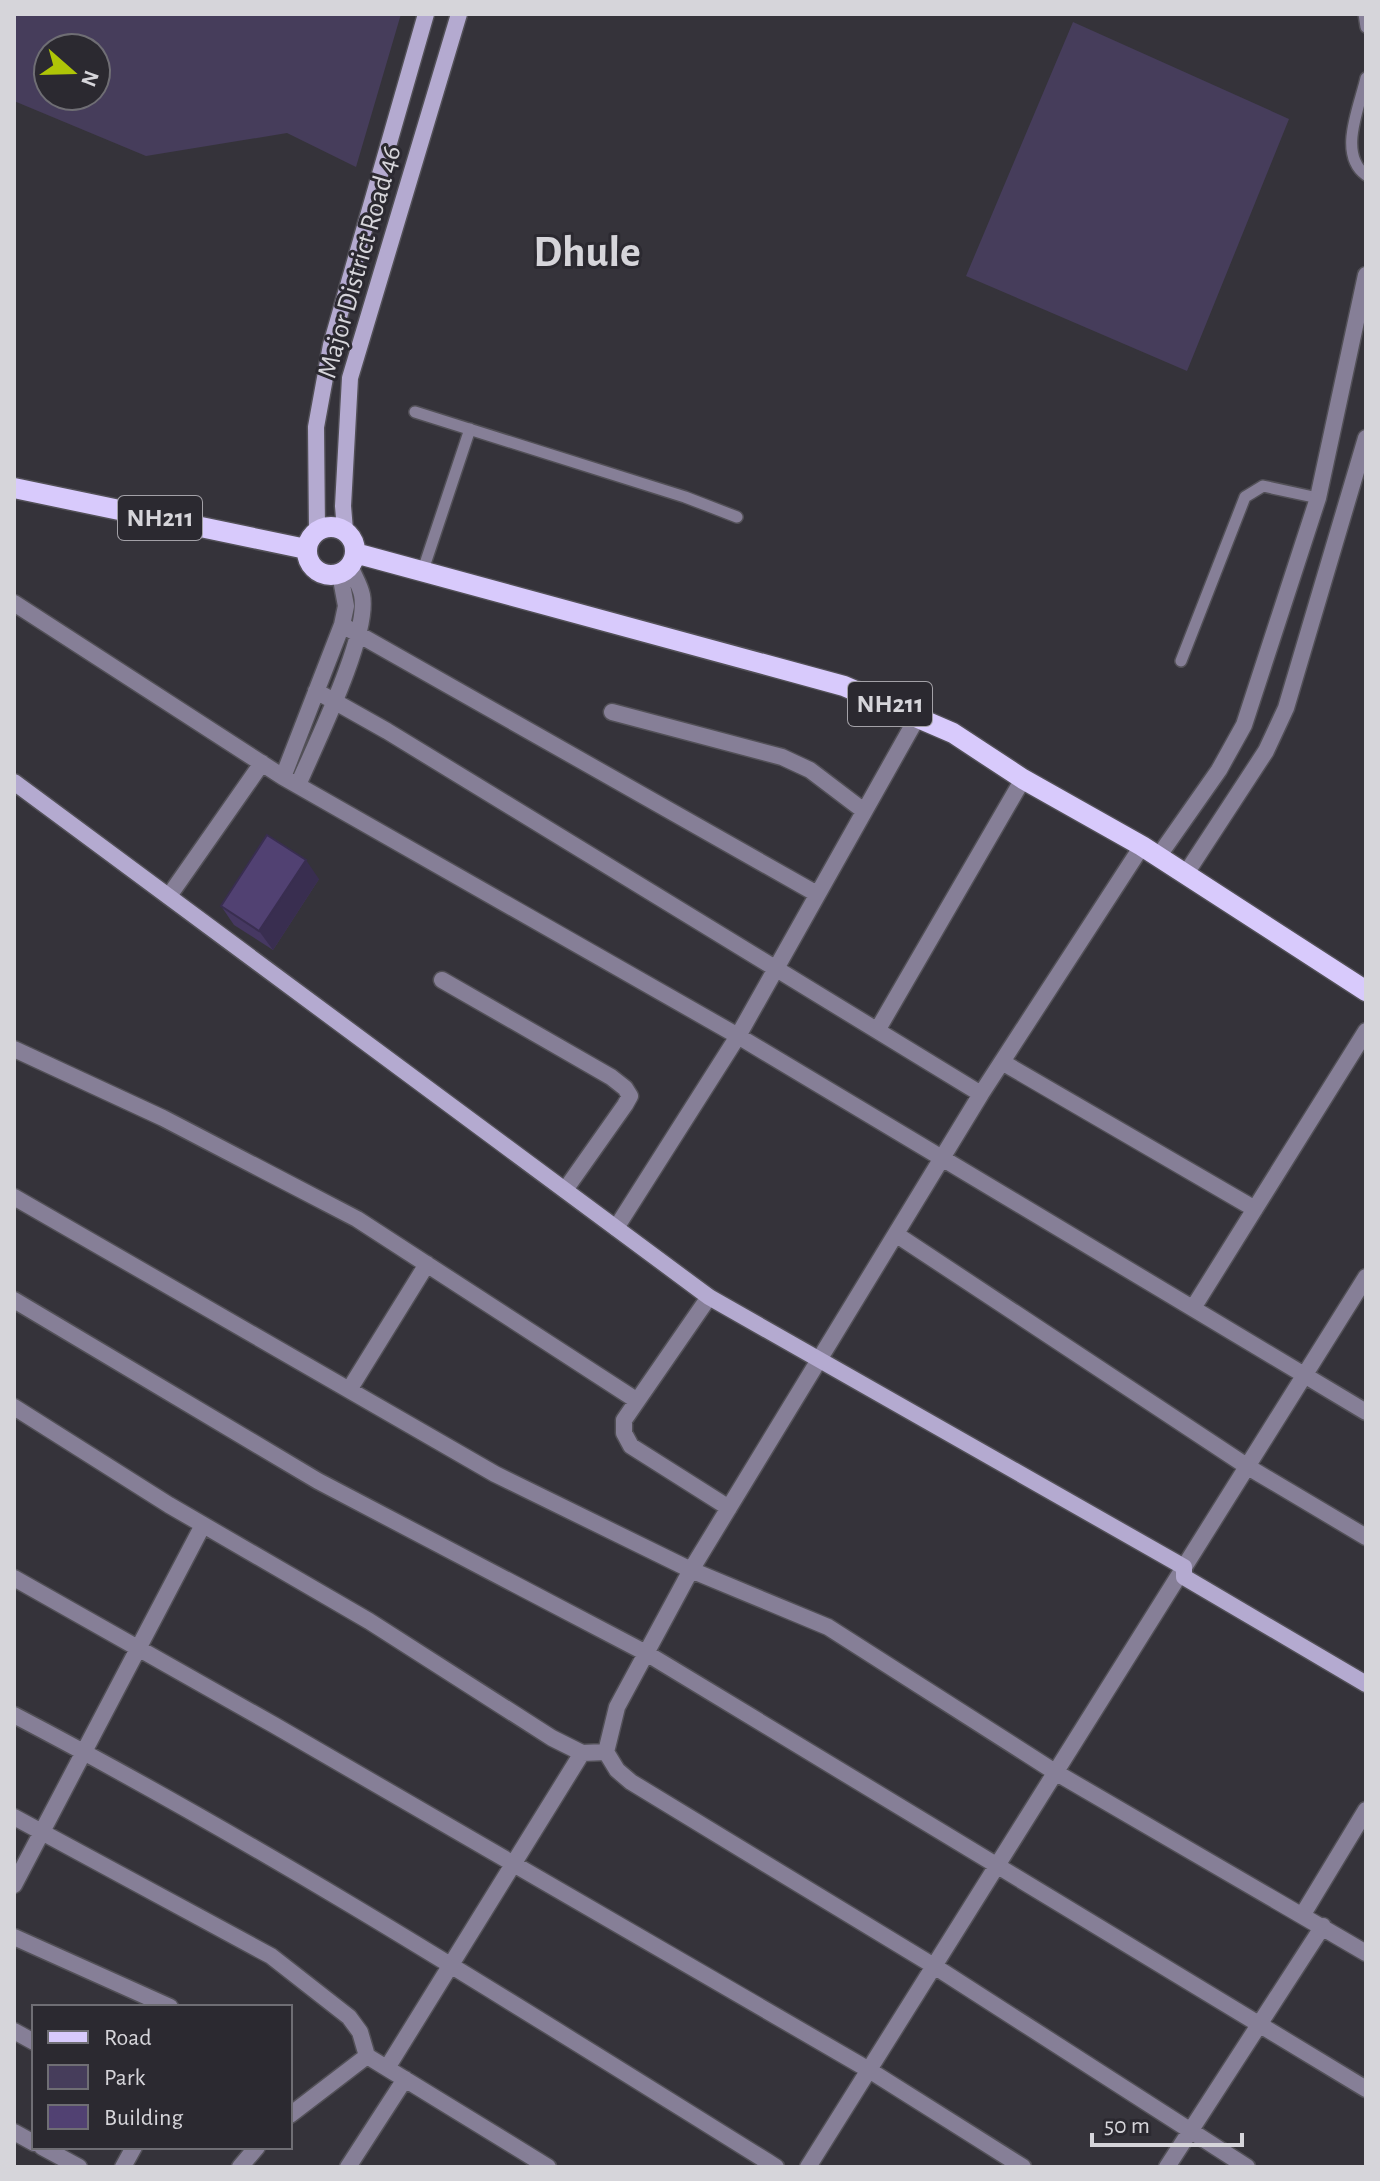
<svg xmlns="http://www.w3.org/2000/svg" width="1380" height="2181" viewBox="0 0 1380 2181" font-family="'Alegreya Sans',sans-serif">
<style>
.green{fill:#463d5b;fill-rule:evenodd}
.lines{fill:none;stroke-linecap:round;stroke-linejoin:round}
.service-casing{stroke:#525057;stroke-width:14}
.minor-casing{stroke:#525057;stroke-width:19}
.tertiary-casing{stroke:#525057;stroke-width:19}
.secondary-casing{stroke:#525057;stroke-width:19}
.primary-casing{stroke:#525057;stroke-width:23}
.service{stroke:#867f97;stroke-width:11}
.minor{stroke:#867f97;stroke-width:16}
.tertiary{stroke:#867f97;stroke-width:16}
.secondary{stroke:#b4aad0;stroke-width:16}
.primary{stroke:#d8cafc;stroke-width:20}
.wall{fill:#463862}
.shaded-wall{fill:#392e50}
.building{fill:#514172;stroke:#392e50;stroke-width:2}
.labels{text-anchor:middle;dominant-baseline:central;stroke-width:6;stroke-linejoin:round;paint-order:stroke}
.shield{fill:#2b2930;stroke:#a3a1a7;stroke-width:2}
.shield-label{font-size:26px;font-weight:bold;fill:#d6d5da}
.street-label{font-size:28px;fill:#d6d5da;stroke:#2b2930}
.town-label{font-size:44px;font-weight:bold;fill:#d6d5da;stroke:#2b2930}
</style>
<rect width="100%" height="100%" fill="#35333a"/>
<!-- green -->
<path class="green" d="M14 14H401L356 167 287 133 146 156 14 101ZM48 48H96V96H48Z
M1073 22 1289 119 1187 371 966 276Z"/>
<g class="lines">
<!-- service casing -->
<g class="service-casing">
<path id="service" d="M1364 14 1366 27
M1366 78C1360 106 1337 154 1366 175
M415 412 685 497 737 517
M423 570 470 429
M1181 661 1245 497 1263 486 1318 498"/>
</g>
<!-- minor casing -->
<g class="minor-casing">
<path id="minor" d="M14 603 283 777 738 1036 1366 1412
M342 625 817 894
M316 691 387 731 981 1094
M612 712 782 757 810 770 864 811
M283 777 342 625 346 606 340 574
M298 785C315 745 370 635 362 595 360 585 354 576 350 566
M1142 846 981 1094 691 1570 617 1707 606 1752 617 1770 631 1782 934 1966 1247 2167
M169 896 262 763
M442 980 611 1077 625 1088 630 1096 625 1105 565 1190
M878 1029 1023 779
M14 1049 163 1118 357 1219 636 1400
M1002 1062 1255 1209
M14 1197 495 1474 691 1570 828 1627 1055 1772 1366 1953
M616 1228 738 1036 918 716
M897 1235 1248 1467 1366 1537
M709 1297 624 1420V1433L631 1446 729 1508
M14 1300 318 1481 646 1653 1366 2089
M1193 1308 1366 1031
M349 1390 427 1264
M14 1407 169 1505 369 1621 552 1738 582 1753 606 1752
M14 1578 274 1725 869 2070 1023 2167
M14 1715C276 1852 525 2011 776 2167
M14 1817 271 1956 349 2017 360 2032 367 2056
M14 1885 203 1525
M1303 1914 1366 1810
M14 1937 170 2007
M14 2031 34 2042
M387 2068 582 1753
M290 2115 367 2056 548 2167
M14 2132 34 2143
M42 2147 79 2167
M123 2167 134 2147
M240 2167 257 2147
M348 2167 405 2079
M808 2167 1366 1277
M1167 2167 1323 1926"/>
</g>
<!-- tertiary casing -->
<g class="tertiary-casing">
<path id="tertiary" d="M1158 857 1219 770 1244 725 1318 498 1366 275
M1185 875 1266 751 1286 708 1366 438"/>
</g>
<!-- secondary casing -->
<g class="secondary-casing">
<path id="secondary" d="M317 530 316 427 331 345 426 14
M345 530 343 506 350 378 459 14
M14 782 709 1297 1184 1567V1577L1366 1684"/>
</g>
<!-- primary casing -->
<g class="primary-casing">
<path id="primary" d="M14 488 306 549
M307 551a24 24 0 1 1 48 0a24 24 0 1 1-48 0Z
M355 553 844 686 953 733 1023 779 1142 846 1366 991"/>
</g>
<!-- service -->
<use href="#service" class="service"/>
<!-- minor -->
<use href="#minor" class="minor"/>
<!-- tertiary -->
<use href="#tertiary" class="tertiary"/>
<!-- secondary -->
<use href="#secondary" class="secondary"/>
<!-- primary -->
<use href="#primary" class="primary"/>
</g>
<!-- wall -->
<path class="wall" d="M319 879 273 950 234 925 221 906Z"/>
<!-- shaded-wall -->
<path class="shaded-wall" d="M306 860 319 879 273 950 259 931Z"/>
<!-- building -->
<path class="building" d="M267 835 306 860 259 931 221 906Z"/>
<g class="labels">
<!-- shield labels -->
<g class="shield">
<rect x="118" y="496" width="84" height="44" rx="6"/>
<rect x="848" y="682" width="84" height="44" rx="6"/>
</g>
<g class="shield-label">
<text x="160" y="518">NH211</text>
<text x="890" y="704">NH211</text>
</g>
<!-- street labels -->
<g class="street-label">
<text transform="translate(360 262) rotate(-74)">Major District Road 46</text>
</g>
<!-- town labels -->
<g class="town-label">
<text x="587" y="253">Dhule</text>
</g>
</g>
<!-- border -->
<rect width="1380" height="2181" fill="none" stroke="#d6d5da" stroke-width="32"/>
<!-- legend -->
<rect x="32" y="2005" width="260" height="144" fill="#2b2930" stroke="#6f6e74" stroke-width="2"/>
<rect x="48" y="2031" width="40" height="12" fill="#d8cafc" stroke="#6f6e74" stroke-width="2"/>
<text x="104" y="2045" font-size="24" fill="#d6d5da">Road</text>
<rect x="48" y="2065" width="40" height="24" fill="#463d5b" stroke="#6f6e74" stroke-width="2"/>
<text x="104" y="2085" font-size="24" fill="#d6d5da">Park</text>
<rect x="48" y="2105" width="40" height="24" fill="#514172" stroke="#6f6e74" stroke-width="2"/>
<text x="104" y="2125" font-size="24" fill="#d6d5da">Building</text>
<!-- north arrow -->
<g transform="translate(72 72) rotate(110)"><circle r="38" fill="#2b2930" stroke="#6f6e74" stroke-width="2"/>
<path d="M0-6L14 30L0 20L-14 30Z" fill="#afc507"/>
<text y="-12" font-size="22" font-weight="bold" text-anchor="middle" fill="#d6d5da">N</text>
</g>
<!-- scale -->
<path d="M1092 2133v12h150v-12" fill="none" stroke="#d6d5da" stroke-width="4"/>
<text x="1104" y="2133" font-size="24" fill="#d6d5da" stroke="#2b2930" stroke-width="6" paint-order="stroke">50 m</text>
</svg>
